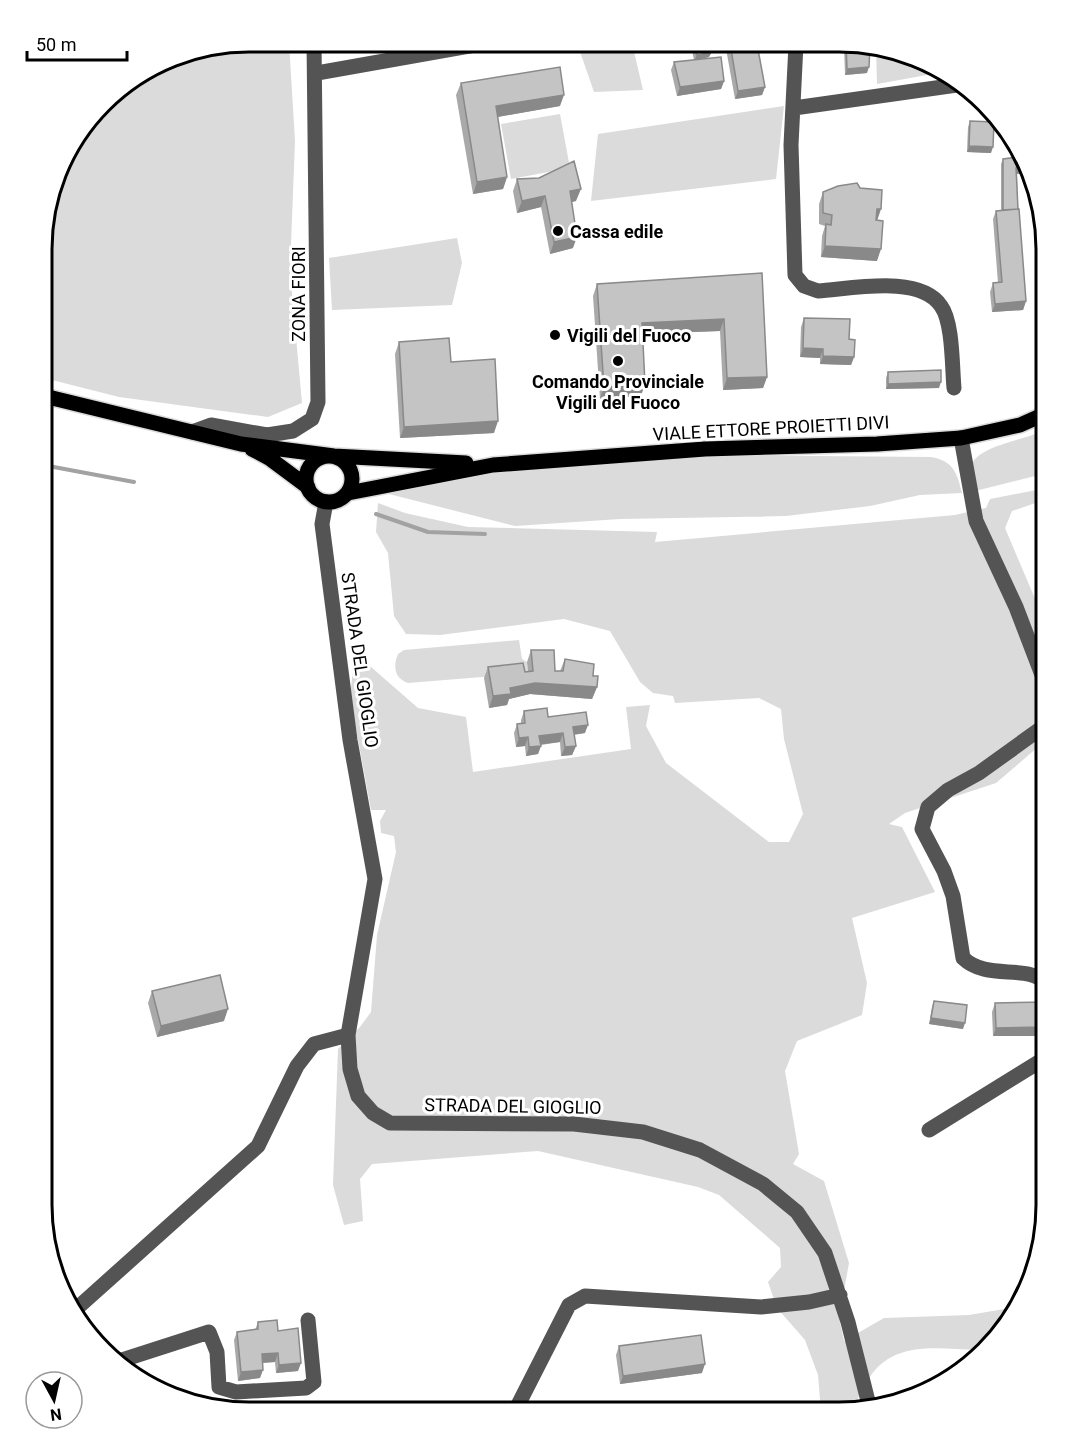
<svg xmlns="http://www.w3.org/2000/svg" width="1089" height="1454" viewBox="0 0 1089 1454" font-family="Roboto,sans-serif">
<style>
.green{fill:#dbdbdb}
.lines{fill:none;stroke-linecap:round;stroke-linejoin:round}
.stream{stroke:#a2a2a2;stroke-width:4}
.major-casing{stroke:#dbdbdb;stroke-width:18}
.minor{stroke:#545454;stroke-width:15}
.major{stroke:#000;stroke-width:15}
.wall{fill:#a9a9a9}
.shaded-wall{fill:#898989}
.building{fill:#c4c4c4;stroke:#898989;stroke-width:1.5}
.poi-dot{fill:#000;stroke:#fff;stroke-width:2}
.labels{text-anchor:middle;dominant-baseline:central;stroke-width:6;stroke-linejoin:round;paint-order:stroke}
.poi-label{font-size:18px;font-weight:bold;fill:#000;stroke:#fff;text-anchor:start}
.street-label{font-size:18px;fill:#000;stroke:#fff}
.rim{fill:none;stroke:#000;stroke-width:3}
</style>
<rect width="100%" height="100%" fill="#fff"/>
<!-- green -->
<path class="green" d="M249 42H289L295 141 290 271 302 403 268 417 119 397 44 378V222L70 146 113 93 182 53Z
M577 43H632L643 90 594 92Z
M876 47 938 73 877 84Z
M784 106 776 179 591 201 598 134Z
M560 114 570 168 511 179 501 124Z
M457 238 462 263 452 305 332 310 329 258Z
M1047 429V473L975 491 973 462C984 444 1027 440 1047 429Z
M706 455 931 457C953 461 957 472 962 493L920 495 870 506 786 516 620 519 515 526 381 492 450 475Z
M1047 488V499L1012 511 1005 528 1047 627V758L1038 747 996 783 905 813 889 824 902 827 935 892 852 918 867 983 862 1015 797 1041 785 1071 799 1154 793 1164 824 1181 849 1263 839 1318 844 1341 884 1318 969 1315 1016 1307 1012 1320 978 1350C935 1349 891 1339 866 1383 861 1392 856 1398 857 1408L840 1412H821L818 1375 805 1340 777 1308 768 1282 781 1267 780 1248 719 1195 698 1187 538 1151 372 1164 360 1179 363 1221 344 1225 333 1185 338 1049 360 1027 371 1012 377 935 396 852 394 836 381 833 380 821 386 810H371L350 696 355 653 418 708 466 717 473 772 631 749 626 707 650 705 646 726 666 763 769 842H789L803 814 784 739 781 709 759 698 675 703 673 696 653 693 640 682 610 631 564 619 440 635 406 634 394 616 388 553 376 532 378 503 405 513 468 527 657 532 655 542 955 515 986 508 990 499Z
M519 640 522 659 527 662 529 683 518 674 408 683C394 678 393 666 398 654L404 650Z"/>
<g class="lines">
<!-- stream -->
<path class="stream" d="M43 465 134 482
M376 514 428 532 485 534"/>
<!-- major casing -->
<g class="major-casing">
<path id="major" d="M44 396 241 444 334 456 466 463
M252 449 269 458 308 487
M306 479a23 23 0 1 1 46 0a23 23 0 1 1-46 0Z
M348 493 493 465 705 449 877 444 961 438 1020 425 1047 413"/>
</g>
<!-- minor -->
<path class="minor" d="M796 44 791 145 795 275 804 286 818 291C851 289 920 274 941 306 953 322 952 367 954 388
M317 73 486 43
M794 108 964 84
M192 432 211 425 267 435 293 431 312 419 318 402 314 42
M961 438 976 521 1016 607 1047 688
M326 502 322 524 350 740 375 879 348 1035 350 1069 358 1096 373 1113 390 1123 574 1124 643 1132 700 1150 763 1184 797 1212 825 1253 848 1322 869 1405
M1047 985C1029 962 988 982 963 958L953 896 944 871 922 829 928 807 948 790 979 773 1047 724
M929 1130 1047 1057
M75 1310 258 1146 297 1066 314 1044 348 1035
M119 1361 209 1332 217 1352 219 1387 236 1392 306 1388 314 1382 308 1320
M515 1411 569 1305 585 1296 761 1307 809 1302 840 1295"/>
<!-- major -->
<use href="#major" class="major"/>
</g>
<!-- wall -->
<path class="wall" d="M676 43H710L709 57 705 58 724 81 721 89 677 96 671 70 674 62 694 60 692 50 679 53Z
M725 43 757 44 765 87 762 95 735 99Z
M845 44H867V73L845 75 844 46Z
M461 83 560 106 497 117 507 177 503 189 473 194 456 95Z
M970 121 991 153 967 152 968 127Z
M1003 159 1029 173 1017 174 1018 209 1026 301 1023 310 992 312 990 292 993 283H998L993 219 996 211 1001 210V164Z
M517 179 576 201 572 202 573 248 550 254 541 207 517 213 513 191Z
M860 188 877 221V261L821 257 822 236 825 226 819 224V204L823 192Z
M762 273 767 377 763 388 723 390 720 331 642 334 641 396 600 399 593 296 597 284Z
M804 318 849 339 854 357 851 365 820 364V358L800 357 801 327Z
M399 342 451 362 494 433 400 438 395 354Z
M888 372 939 388 886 389V378Z
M531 650 555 671H560L565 659 593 676 597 687 592 699 530 694 509 699 507 705 489 708 484 678 488 667 528 672 527 662Z
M524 711 548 717 585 733 574 735 576 746 572 755 561 756 560 742 541 745 538 754 526 756 525 746 516 747 514 733 517 724H521V720Z
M152 991 224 1021 157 1037 148 1003Z
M934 1001 963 1029 929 1024 932 1007Z
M1047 1002V1030L1044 1036H993L992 1012 995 1003Z
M258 1322 278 1331 298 1371 276 1373 275 1362 262 1363 260 1378 238 1381 234 1340 237 1332 255 1330Z
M619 1346 702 1373 620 1384 616 1355Z"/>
<!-- shaded-wall -->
<path class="shaded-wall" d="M694 44 692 50 679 53 681 47Z
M712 52 709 57 694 61 697 55Z
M869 67 867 73 845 75 847 69Z
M724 81 721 89 677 96 680 87Z
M765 87 762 95 735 99 738 91Z
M564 95 560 106 492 118 496 106Z
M969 146 993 147 991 153 967 152Z
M1028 167 1029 173 1014 174 1016 168Z
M507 177 503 189 473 194 477 182Z
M581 189 576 201 566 203 570 191Z
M545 196 541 207 517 213 522 201Z
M877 209H881L877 221 872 220Z
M577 237 573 248 550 254 554 242Z
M825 246 881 249 877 261 821 257Z
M1026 301 1023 310 992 312 995 304Z
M724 319 720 331 638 334 642 323Z
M803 348 823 349 820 358 800 357Z
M823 356 854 357 851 365 820 364Z
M767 377 763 388 723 390 727 378Z
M941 382 939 388 886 389 888 384Z
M645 384 641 396 600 399 604 387Z
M498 421 494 433 400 438 404 427Z
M535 683 597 687 592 699 530 694 509 699 507 705 489 708 493 696 510 688Z
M588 725 585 733 570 735 573 727Z
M563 733 560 742 536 745 539 736Z
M528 737 525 746 516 747 519 738Z
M541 746 538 754 526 756 529 747Z
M576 746 572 755 561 756 565 747Z
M228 1009 224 1021 157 1037 161 1026Z
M931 1018 965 1023 963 1029 929 1024Z
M1047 1027 1044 1036H993L996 1028Z
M278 1353 275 1362 259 1363 262 1354Z
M301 1363 298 1371 276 1373 279 1365Z
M705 1364 702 1373 620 1384 623 1376Z
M263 1370 260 1378 238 1381 241 1372Z"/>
<!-- building -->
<path class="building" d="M680 43H710L712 52 697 55 694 44 681 47Z
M730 43 757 44 765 87 738 91Z
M846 44H867L870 45 869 67 847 69Z
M721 57 724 81 680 87 674 62Z
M560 67 564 95 496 106 507 177 477 182 461 83Z
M970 121 994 122 993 147 969 146Z
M1025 156 1028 167 1016 168 1018 209 1003 210V159Z
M574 161 581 189 570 191 577 237 554 242 545 196 522 201 517 179 539 178Z
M857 183 860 188 882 190 881 209H877L876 220 883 221 881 249 825 246 826 224 831 225 832 215 823 213V192L838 186Z
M1019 209 1026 301 995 304 993 283 1002 282 996 211Z
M762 273 767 377 727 378 724 319 642 323 645 384 604 387 597 284Z
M804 318 850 319 849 339 855 340 854 357 823 356V349L803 348Z
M449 338 451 362 495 359 498 421 404 427 399 342Z
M941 370V382L888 384V372Z
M531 650H554L555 671H563L565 659 594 664 593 676H598L597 687 535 683 510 688 511 694 493 696 488 667 523 663 525 672 533 671Z
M547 708 548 717 586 712 588 725 573 727 576 746 565 747 563 733 539 736 541 746 529 747 528 737 519 738 517 724 525 723 524 711Z
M220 975 228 1009 161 1026 152 991Z
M934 1001 967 1005 965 1023 931 1018Z
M1047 1002V1027L996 1028 995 1003Z
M277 1320 278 1331 298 1328 301 1363 279 1365 278 1353 262 1354 263 1370 241 1372 237 1332 258 1329V1322Z
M701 1335 705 1364 623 1376 619 1346Z"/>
<!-- markers -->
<g class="poi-dot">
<circle cx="558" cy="231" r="6"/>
<circle cx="555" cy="335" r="6"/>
<circle cx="618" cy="361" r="6"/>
</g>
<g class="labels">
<!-- poi labels -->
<g class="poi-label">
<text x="570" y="231">Cassa edile</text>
<text x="567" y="335">Vigili del Fuoco</text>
<text x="618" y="381" text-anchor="middle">Comando Provinciale<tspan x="618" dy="21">Vigili del Fuoco</tspan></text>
</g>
<!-- street labels -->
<g class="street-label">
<text transform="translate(298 294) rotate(-90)">ZONA FIORI</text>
<text transform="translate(771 428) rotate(-3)">VIALE ETTORE PROIETTI DIVI</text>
<text transform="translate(360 660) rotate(82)">STRADA DEL GIOGLIO</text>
<text transform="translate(513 1106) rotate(1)">STRADA DEL GIOGLIO</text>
</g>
</g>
<!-- crop -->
<path d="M0 0H1089V1454H0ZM249 52H839A197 197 0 0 1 1036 249V1205A197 197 0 0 1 839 1402H249A197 197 0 0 1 52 1205V249A197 197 0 0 1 249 52Z" fill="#fff" fill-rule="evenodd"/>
<path class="rim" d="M249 52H839A197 197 0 0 1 1036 249V1205A197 197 0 0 1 839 1402H249A197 197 0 0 1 52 1205V249A197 197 0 0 1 249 52Z"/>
<!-- north arrow -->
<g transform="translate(54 1400) rotate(172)"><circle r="28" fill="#ffffff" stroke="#999999" stroke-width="1.5"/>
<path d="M0-4.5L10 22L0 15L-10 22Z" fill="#000000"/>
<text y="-9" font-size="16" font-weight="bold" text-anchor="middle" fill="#000000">N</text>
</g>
<!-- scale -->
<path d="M27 51v9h100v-9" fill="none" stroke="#000000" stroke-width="3"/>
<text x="36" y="51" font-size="18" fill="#000000" stroke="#ffffff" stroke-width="4.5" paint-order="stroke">50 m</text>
</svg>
